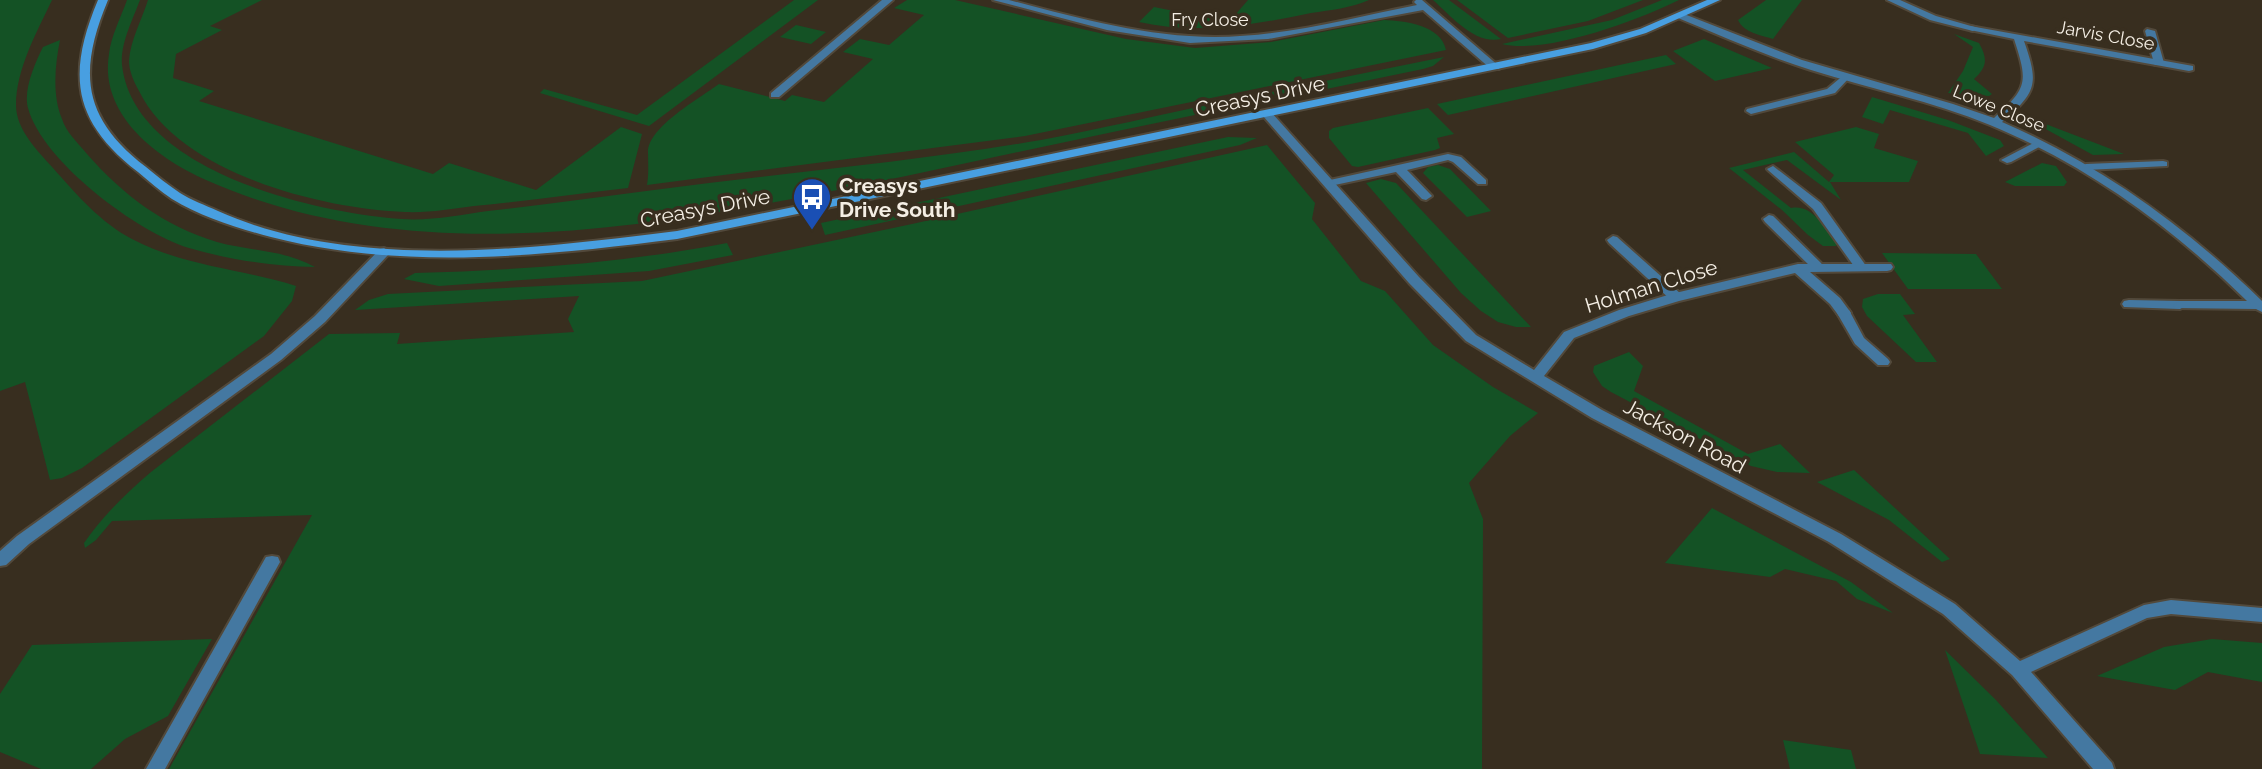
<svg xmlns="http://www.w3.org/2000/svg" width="2262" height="769" viewBox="0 0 2262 769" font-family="Raleway,sans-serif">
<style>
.green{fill:#145225}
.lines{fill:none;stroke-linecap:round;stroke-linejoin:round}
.lane-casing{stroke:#52493b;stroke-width:4}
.street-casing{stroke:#52493b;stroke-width:4}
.secondary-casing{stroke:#52493b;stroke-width:4}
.lane{fill:#4478a1;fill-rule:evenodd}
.street{fill:#4478a1;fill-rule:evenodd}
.secondary{fill:#489fe1;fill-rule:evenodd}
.labels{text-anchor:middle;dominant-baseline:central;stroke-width:7;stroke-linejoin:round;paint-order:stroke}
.far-street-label{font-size:18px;fill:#f4eee4;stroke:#382e1f}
.street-label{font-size:21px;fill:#f4eee4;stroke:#382e1f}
.poi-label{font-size:21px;font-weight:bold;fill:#f4eee4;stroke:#382e1f;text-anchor:start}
</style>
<rect width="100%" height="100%" fill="#382e1f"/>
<!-- green -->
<path class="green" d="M0 0H52C37 32 16 69 16 105 16 130 38 151 53 168 76 194 101 223 132 239 183 266 242 269 296 286L292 301 264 336 82 468 62 478 50 480 25 382 0 391Z
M127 0H140C133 19 120 44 122 65 134 171 315 213 402 219 430 221 460 215 488 211 544 205 599 197 654 190 783 173 913 162 1041 140 1100 129 1159 115 1217 103L1224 109C1118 131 1012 153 906 176 683 222 424 277 206 180 157 158 99 115 109 54 111 36 121 17 127 0Z
M148 0H262L210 26 222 30 176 54 173 78 214 91 199 101 433 174 449 163 536 190 621 127 642 134 628 188C577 194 526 201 474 206 452 209 428 213 405 212 321 209 179 173 139 91 134 82 129 71 129 61 130 41 142 19 148 0Z
M794 0H818L649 126 540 93 544 89 637 115Z
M907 0H955L1126 39 1195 48 1271 42 1384 20C1405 21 1441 25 1446 50L1025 136 647 185C649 173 648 163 648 152 648 127 700 98 719 84L785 101 792 95 824 102 873 59 843 52 860 39 889 45 924 15 894 8Z
M1248 0H1369C1351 8 1331 10 1311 13 1253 25 1198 35 1139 22L1154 7 1229 22Z
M1433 0H1449L1501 39C1475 45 1451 16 1433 0Z
M1457 0H1643L1588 21 1508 38Z
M1662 0H1679C1639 20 1545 55 1502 44L1612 20Z
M1766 0H1802L1773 39C1761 35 1744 33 1738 20Z
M796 25 826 32 811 44 780 37Z
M1954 34 1979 43C1988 59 1987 67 1974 79L1992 94 1989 96 1948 93 1963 71 1973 47Z
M1704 39 1772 68 1715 81 1673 51Z
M60 40C55 65 52 95 62 119 66 132 78 143 87 154 123 195 164 226 217 242 249 251 285 250 315 267 272 266 230 260 189 248 138 233 42 161 28 108 23 90 35 63 43 47Z
M1666 55 1676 64 1448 115 1437 104Z
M1444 57 1433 66 1423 69 1278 99 1271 92Z
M1872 97 1948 120 2000 140 2004 146 1986 156 1968 133 1890 110 1883 124 1862 117Z
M1428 108 1454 134 1437 138 1440 148 1435 150 1358 167 1352 166 1329 138V131L1333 128Z
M2043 123 2124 154 2093 155 2042 127Z
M1856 127 1879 134 1874 148 1918 161 1909 182H1830L1841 200 1787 160 1743 170 1791 208C1813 204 1824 228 1837 243L1836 246H1823L1808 235 1782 210 1729 168 1794 152 1829 182 1834 175 1795 142Z
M1228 137 1257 138 1240 145 825 235 821 223Z
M1267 145 1315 203 1312 219 1361 281 1385 291 1433 345 1493 387 1538 413 1510 436 1469 483 1483 519 1482 769H169L312 515 112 521 96 540 85 548 84 543C103 516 125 494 151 472L329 334 400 333 397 344 574 332 568 319 579 296 355 310 369 300 388 294 642 281 912 224Z
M2042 163 2056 166 2067 182 2064 186H2015L2005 182Z
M1438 165 1450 169 1491 211 1467 217 1423 173 1428 167Z
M1381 179 1396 183 1531 327H1516L1498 322 1481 311 1461 293 1366 183Z
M727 243 733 255 649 271 439 286 404 279 415 273C520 270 624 263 727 243Z
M1882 253 1976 254 2002 289H1908Z
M1878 294H1900L1915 314 1903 315 1937 362H1916L1867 316 1862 307 1863 299Z
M1629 352 1643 366 1634 391 1748 454 1780 444 1810 473 1777 472 1751 466 1611 392 1602 386 1593 372 1594 366Z
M1854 470 1950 559 1942 562 1889 520 1817 482Z
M1712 508 1851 582 1893 613 1857 599 1836 581 1785 569 1770 577 1665 563Z
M212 639 168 716 125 739 91 769H41L0 752V694L32 645Z
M2212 639 2262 643V682L2208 672 2175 690 2097 676 2164 647Z
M1945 650 1996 700 2048 758 1980 754Z
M1783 740 1851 750 1856 769H1790Z"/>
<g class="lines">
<!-- lane casing -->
<g class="lane-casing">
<path id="lane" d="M1887 0H1900L1936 16 1978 28 1973 31 1930 20Z
M2147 29 2155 31 2164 63 2163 65H2155L2154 63 2145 31Z
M1845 74 1850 77 1835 93 1751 114 1746 111 1747 109 1827 89Z
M2039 140 2045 143 2043 145 2011 162 2007 163 2001 160Z
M1448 154 1461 157 1486 180V184H1478L1453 162 1448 160 1407 170 1432 196 1426 200 1422 199 1396 172 1330 186 1324 183 1330 180Z
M2163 161 2167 162V166L2086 170 2080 167 2086 164Z
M1773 166 1821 203 1864 263 1866 266 1864 269H1856L1813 209 1769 171 1767 169Z
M1769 215 1773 216 1821 263 1823 266 1821 269H1813L1765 222 1763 219Z
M1613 236 1617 237 1681 294 1682 297 1681 300H1671L1609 243 1607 240Z
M384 248 390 252 388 255 325 322 281 360 29 544 6 565 0 566V551L17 536 271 354 315 316 380 249Z
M2129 300 2180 301 2187 305 2180 309 2124 307 2122 304 2124 301Z
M1844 309 1849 310 1864 338 1888 359 1890 362 1888 365H1878L1855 344 1837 313Z
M272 556 278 557 280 562 165 769H146L266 557Z"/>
</g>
<!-- street casing -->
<g class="street-casing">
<path id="street" d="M882 0H893L779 97H771V93Z
M993 0H1009C1077 18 1145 37 1215 37 1283 37 1351 18 1417 5L1414 2 1416 0H1422L1500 67 1499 69H1491L1423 10 1268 39 1190 43 1107 30Z
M1678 14H1684L1802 60 1953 104 1994 118C2028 88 2028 82 2014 39L1970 30V26L2193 66V70L2189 71 2024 41C2039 84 2037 92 2002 122 2101 165 2185 226 2262 301V312L2256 309 2175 308 2173 305 2180 301H2247C2172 227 2087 165 1990 125 1932 101 1871 89 1811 70 1766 56 1722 36 1678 18Z
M1267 111 1271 112 1419 277 1476 335 1534 370 1564 332 1619 310 1671 294 1798 264H1891L1893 267 1891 270 1887 271 1810 272 1840 298 1851 313 1849 316H1839L1830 304 1795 273 1679 301 1629 316 1574 338 1544 376 1602 410 1841 534 1955 604 2020 661 2144 605 2171 600 2262 608V622L2171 614 2147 618 2031 672 2112 763 2114 769H2093L2012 675 1943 614 1829 542 1592 418 1466 341 1409 283 1263 116 1262 114Z"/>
</g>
<!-- secondary casing -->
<g class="secondary-casing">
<path id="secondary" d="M98 0H108C78 72 82 118 146 167 157 176 168 185 180 193 191 200 205 205 218 211 353 272 533 249 677 231L1591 43 1640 29 1707 0H1720L1646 33 1593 49 677 239C542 256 404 271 271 237 237 228 201 217 172 199 160 191 149 181 138 172 72 121 67 74 98 0Z"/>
</g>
<!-- lane -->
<use href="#lane" class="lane"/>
<!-- street -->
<use href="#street" class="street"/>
<!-- secondary -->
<use href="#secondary" class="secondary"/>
</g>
<!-- icons -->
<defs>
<g id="bus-pin" transform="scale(2.0125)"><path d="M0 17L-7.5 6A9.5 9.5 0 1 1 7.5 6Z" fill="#1a4fb4" stroke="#382e1f"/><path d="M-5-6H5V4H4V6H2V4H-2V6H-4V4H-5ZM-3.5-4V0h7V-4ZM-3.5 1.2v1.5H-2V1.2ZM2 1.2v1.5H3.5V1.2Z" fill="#fff"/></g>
</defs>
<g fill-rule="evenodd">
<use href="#bus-pin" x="812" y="197"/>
</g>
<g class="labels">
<!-- far-street labels -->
<g class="far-street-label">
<text x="1210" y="19">Fry Close</text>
<text transform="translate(2106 35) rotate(10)">Jarvis Close</text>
<text transform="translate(1999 108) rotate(22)">Lowe Close</text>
</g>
<!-- street labels -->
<g class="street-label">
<text transform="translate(1260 96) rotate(-12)">Creasys Drive</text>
<text transform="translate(705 208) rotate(-11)">Creasys Drive</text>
<text transform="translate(1651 286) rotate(-17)">Holman Close</text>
<text transform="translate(1685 436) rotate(28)">Jackson Road</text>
</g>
<!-- poi labels -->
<g class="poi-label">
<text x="839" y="185">Creasys<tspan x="839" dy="24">Drive South</tspan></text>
</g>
</g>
</svg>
